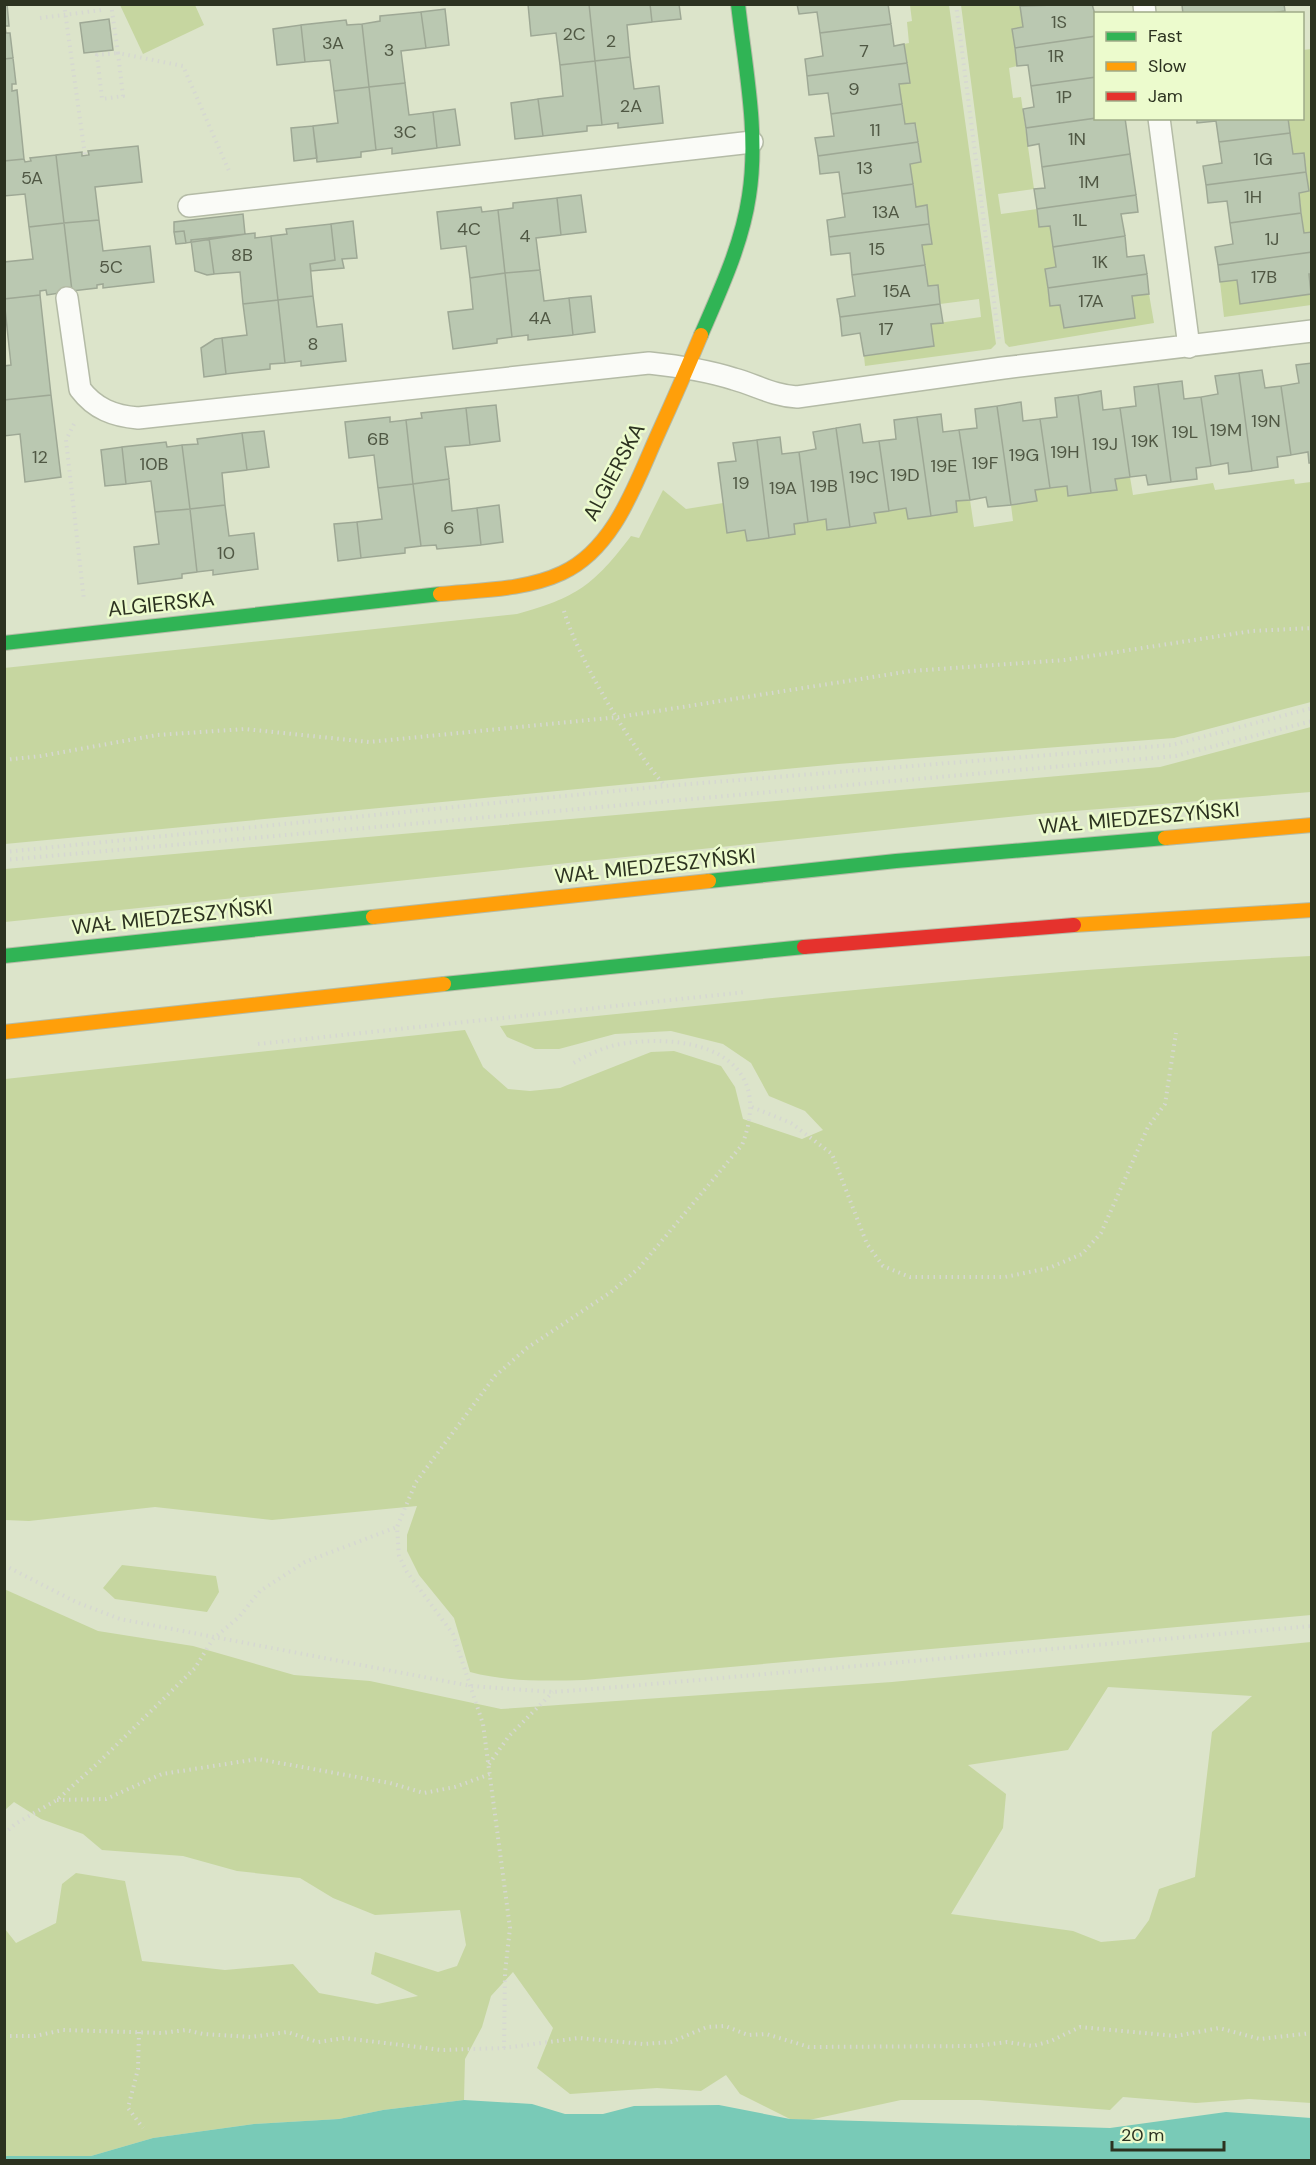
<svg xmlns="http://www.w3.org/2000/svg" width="1316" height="2165" viewBox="0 0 1316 2165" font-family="'DM Sans',sans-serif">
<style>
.green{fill:#c6d6a0;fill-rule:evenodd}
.water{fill:#79cab7}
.building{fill:#bac8b1;stroke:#9ea895;stroke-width:1.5}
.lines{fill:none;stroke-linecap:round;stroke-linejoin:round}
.lane-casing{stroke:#b4bba6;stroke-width:24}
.fast-casing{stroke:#b4bba6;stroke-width:16}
.slow-casing{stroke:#b4bba6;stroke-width:16}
.jam-casing{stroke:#b4bba6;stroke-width:16}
.path{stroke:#d6d8d1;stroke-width:4;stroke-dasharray:1.5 4.5;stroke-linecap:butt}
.lane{stroke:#fafbf7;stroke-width:21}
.fast{stroke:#30b455;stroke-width:14}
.slow{stroke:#ff9f0a;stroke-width:14}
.jam{stroke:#e5322d;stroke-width:14}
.labels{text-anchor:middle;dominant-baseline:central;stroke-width:5;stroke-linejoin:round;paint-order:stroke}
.number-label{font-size:18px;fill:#505844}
.street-label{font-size:21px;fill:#2c3220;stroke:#ecfbcd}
</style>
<rect width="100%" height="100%" fill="#dce4ca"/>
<!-- green -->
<path class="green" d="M120 5H195L204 25 143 54Z
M910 5H949L996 344 991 349 865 366 864 356 934 346 931 324 981 317 979 299 940 304 938 285 928 286 922 245 932 243 927 206 916 207 910 164 921 162 916 124H905L899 84 910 83 904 44 909 43 907 22 912 21Z
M961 5H1020L1023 27 1012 29 1017 66 1009 68 1013 98 1021 97 1034 189 998 194 1001 214 1037 209 1039 227 1050 226 1056 267 1045 269 1050 306 1060 305 1064 328 1132 296 1149 294 1154 323 1009 347 1005 343Z
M1311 49V232L1304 233 1299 193 1309 191 1304 153 1293 154 1288 119 1302 118 1303 50Z
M1309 274H1311V305L1224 317 1220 282 1237 280 1240 304 1311 294Z
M1130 477 1133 495 1213 483 1215 490 1294 479 1295 484 1311 482V702L1174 738 838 764 5 844 4 668 517 614C576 598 594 585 631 536L639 538 663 490 686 509 723 503 727 532 745 530 747 541 795 534 794 524 826 519 828 530 875 523 874 513 906 508 908 519 957 512 956 501 970 500 974 527 1013 521 1011 505 1035 490 1067 486 1068 496 1116 490 1115 479Z
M1311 727V792L1037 814 5 922V869L1160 767Z
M1311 956V1615L584 1680C545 1681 508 1682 470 1672L454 1618 419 1575 407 1551V1535L417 1506 272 1520 155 1507 29 1521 5 1520V1079L465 1030 483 1067 508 1089 530 1091 560 1088 651 1052 674 1051 721 1066 735 1087 743 1119 802 1139 823 1130 805 1111 769 1096 751 1063 723 1044 671 1031 615 1034 559 1049H535L507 1037 500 1026C770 998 1040 969 1311 956Z
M122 1565 216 1576 219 1592 207 1612 115 1599 103 1588Z
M4 1589 98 1631 193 1646 294 1675 370 1681 501 1709 892 1682 1311 1642V2103L1249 2099 1196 2103 1123 2097 1110 2110 980 2100H901L809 2120 790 2119 740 2094 726 2075 701 2091 657 2088 570 2094 537 2068 553 2028 513 1972 491 1996 482 2027 465 2059 464 2100 383 2110 339 2119 254 2124 153 2138 91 2156H5V1929L16 1943 56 1923 62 1884 76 1873 125 1881 142 1961 225 1970 293 1964 319 1993 377 2004 418 1996 371 1974 375 1952 438 1972 457 1966 466 1945 460 1910 375 1915 333 1898 300 1878 237 1871 183 1856 102 1850 83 1834 41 1819 14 1802 5 1810ZM1108 1687 1252 1696 1212 1732 1195 1877 1159 1889 1149 1920 1135 1939 1101 1942 1073 1931 951 1914 1003 1828 1006 1794 968 1765 1068 1750Z"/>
<!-- water -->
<path class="water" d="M464 2100 532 2104 565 2114H603L634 2106 719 2105 790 2119 1110 2128 1226 2112 1311 2118V2160H5V2156H91L153 2138 254 2124 339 2119 383 2110Z"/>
<!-- building -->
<path class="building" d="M4 4H7L9 26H5L6 33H10L13 58 4 59Z
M528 4H589L595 61 560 65 556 33 531 36Z
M589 4H650L652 22 627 25 630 57 595 61Z
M650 4H679L681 19 652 22Z
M797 4H888L891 24 820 33 817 12 799 14Z
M1092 4 1096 18V36L1015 48 1012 29 1023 27 1020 6Z
M1284 4 1285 11 1264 14H1183L1182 5Z
M445 9 449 45 426 48 421 12Z
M421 12 426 48 401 51 405 83 369 87 362 24 380 21V16Z
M109 19 113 50 84 53 80 23Z
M346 20 347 25 362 24 369 87 334 91 330 60 305 62 301 25Z
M891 24 894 46 904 44 907 63 807 76 805 59 823 56 820 33Z
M301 25 305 62 277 65 273 29Z
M1096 36V77L1031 86 1028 65 1017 66 1015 48Z
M630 57 634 89 659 86 663 123 618 128V123L602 125 595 61Z
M13 58 16 84H12V91L17 90 24 159 4 161V59Z
M595 61 602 125 587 126V131L543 136 538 99 563 96 560 65Z
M907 63 910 83 899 84 902 104 831 114 828 93 809 95 807 76Z
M1096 77V118L1026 128 1023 109 1034 107 1031 86Z
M405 83 409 115 433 112 437 148 392 154V148L376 150 369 87Z
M369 87 376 150 361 152V157L317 162 313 126 338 123 334 91Z
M538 99 543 136 515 139 511 103Z
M902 104 905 124 915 123 918 142 818 156 815 138 834 136 831 114Z
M455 109 460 145 437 148 433 112Z
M1096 118H1125L1130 154 1042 167 1039 144 1028 146 1026 128Z
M1197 118H1288L1290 133 1219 142 1216 121 1197 123Z
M313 126 317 158 294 161 291 128Z
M1290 133 1293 154 1304 153 1306 172 1206 185 1203 166 1222 163 1219 142Z
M918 142 921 162 910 164 913 184 842 194 839 172 820 174 818 156Z
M138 146 142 182 95 187 99 220 64 223 56 155 82 152V156L89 155 88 151Z
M1130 154 1136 195 1037 209 1034 189 1045 188 1042 167Z
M56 155 64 223 29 227 25 194 4 196V161L24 159 25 162 31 161 30 158Z
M1306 172 1309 191 1299 193 1301 213 1230 223 1227 201 1208 203 1206 185Z
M913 184 916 207 927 205 929 224 829 237 827 220 845 217 842 194Z
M581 195 586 232 561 235 557 198Z
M1136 195 1138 212 1121 214 1125 236 1053 247 1050 226 1039 227 1037 209Z
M557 198 561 235 536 238 540 270 505 273 498 210 513 208V203Z
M481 207 482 212 498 210 505 273 470 278 466 246 441 249 437 212Z
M1301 213 1304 233 1312 232V252L1218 265 1215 247 1233 244 1230 223Z
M243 214 245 234 186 243 184 231 174 232V222Z
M99 220 103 251 150 246 154 282 103 288V284L97 285V288L72 291 64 223Z
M353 221 357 258 342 259 344 268 311 271 310 264 335 260 331 224Z
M64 223 72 291 47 295 46 290 40 291V295L4 299V262L33 259 29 227Z
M331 224 335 260 310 264 313 296 278 300 271 236 287 234 286 229Z
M929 224 932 244 922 245 925 265 852 275 850 253 831 255 829 237Z
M184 231 186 243 176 244 174 232Z
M255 233V238L271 236 278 300 243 304 240 272 214 274 209 238Z
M1125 236 1127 257 1144 255 1147 274 1048 288 1045 269 1056 267 1053 247Z
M209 238 214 274 207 275 195 271 191 240Z
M1312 252V274H1309L1311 294 1240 304 1237 280 1220 282 1218 265Z
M925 265 928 286 938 285 940 304 840 317 837 299 855 296 852 275Z
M540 270 544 301 569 298 573 335 528 340V335L512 337 505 273Z
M505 273 512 337 497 339V343L453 349 448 312 473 309 470 278Z
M1147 274 1149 294 1132 296 1135 318 1064 328 1060 305 1050 306 1048 288Z
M40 295 51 395 4 400V366L11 365 4 299Z
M313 296 317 327 342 324 346 361 301 366V361L285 363 278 300Z
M591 296 595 332 573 335 569 298Z
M278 300 285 363 270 364V369L226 374 222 338 247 335 243 304Z
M940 304 943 323 931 324 934 346 864 356 860 333 842 336 840 317Z
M222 338 226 374 204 377 201 348 215 339Z
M1312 363V463H1309L1308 452 1291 455 1281 386 1299 383 1296 365Z
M1262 370 1265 388 1281 386 1291 455 1277 457 1278 467 1252 471 1239 373Z
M1239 373 1252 471 1229 474 1228 463 1211 466 1201 397 1218 394 1215 376Z
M1182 381 1184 399 1201 397 1211 466 1196 468 1197 479 1171 482 1158 384Z
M1158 384 1171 482 1148 485 1146 475 1130 477 1120 408 1136 406 1134 387Z
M1101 391 1103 410 1120 408 1130 477 1115 479 1117 490 1091 493 1078 395Z
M51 395 61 477 25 482 20 434 4 436V400Z
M1078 395 1091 493 1068 496 1067 486 1050 488 1040 419 1057 417 1055 398Z
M1021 402 1023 421 1040 419 1050 488 1035 490 1037 501 1011 505 997 406Z
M496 405 500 441 470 445 466 408Z
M997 406 1011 505 988 507 986 497 970 500 959 430 977 428 975 409Z
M466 408 470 445 445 447 449 479 413 484 406 420 422 418 421 413Z
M941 414 943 432 959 430 970 500 956 501 957 512 931 516 917 417Z
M390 417V422L406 420 413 484 378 488 374 455 349 458 345 422Z
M917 417 931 516 908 519 906 508 889 511 879 441 896 439 894 420Z
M860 424 863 443 879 441 889 511 874 513 876 523 850 527 836 428Z
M836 428 850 527 827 530 826 519 808 522 799 452 816 449 813 432Z
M264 431 269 467 247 470 242 433Z
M242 433 247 470 222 473 225 505 190 509 182 445 198 444 197 439Z
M780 437 782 454 799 452 808 522 794 524 795 534 769 538 757 440Z
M757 440 769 538 747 541 745 530 727 533 718 463 736 461 733 443Z
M166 442 167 447 182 445 190 509 155 512 151 481 126 484 122 447Z
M122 447 126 484 105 486 101 450Z
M449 479 452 511 477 508 481 545 437 549 436 545 421 546 413 484Z
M413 484 421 546 405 548V553L361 558 357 522 382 519 378 488Z
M225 505 229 536 254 533 258 569 213 575V570L197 572 190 509Z
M499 505 503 542 481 545 477 508Z
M190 509 197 572 182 574V578L138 584 134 547 159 544 155 512Z
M357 522 361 558 338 561 334 524Z"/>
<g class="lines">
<!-- lane casing -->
<g class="lane-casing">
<path id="lane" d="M1144 4 1145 14
M1159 118 1189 347
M189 206 752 142
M67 298 80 389C95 409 114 416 138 418L649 363C678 366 706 370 734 379 756 385 774 396 797 397L1003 368 1312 331"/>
</g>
<!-- fast casing -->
<g class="fast-casing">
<path id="fast" d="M701 335C720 291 742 244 749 196 759 133 745 67 738 4
M4 643 440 594
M709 881 896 861 1165 838
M4 956 373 917
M444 984 804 947"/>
</g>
<!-- slow casing -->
<g class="slow-casing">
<path id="slow" d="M440 594C480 590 526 590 562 573 614 549 635 485 657 436 672 403 687 369 701 335
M1165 838 1312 825
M373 917 709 881
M1074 925 1312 910
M4 1032 444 984"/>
</g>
<!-- jam casing -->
<g class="jam-casing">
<path id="jam" d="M804 947 1074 925"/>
</g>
<!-- path -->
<path class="path" d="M64 4 85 155
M111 4 118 53 183 66 230 173
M956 4 999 340
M40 18 102 10
M118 53 123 96 102 99 97 55Z
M74 424 66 440 84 600
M564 611C578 659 632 748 665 786
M4 760 41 756 157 735 245 729 369 742 619 717 911 671 1065 660 1252 631 1312 628
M4 852 665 786 1172 745 1312 708
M4 860 1176 756 1312 721
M258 1044 746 992
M752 1107 791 1123 832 1154 867 1244 883 1266 910 1277H1005L1049 1268 1082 1254 1101 1233 1148 1127 1165 1104 1176 1033
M4 1565 76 1602 120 1619 471 1686 553 1692 618 1687 1312 1626
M489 1764 509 1736 553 1692
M57 1800 106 1799 162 1774 258 1759 390 1783 424 1793 455 1787 490 1774
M4 1834 15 1824 57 1800 98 1763 195 1668 213 1639 239 1617 260 1591 305 1562 397 1527
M139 2032 138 2069 128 2108 143 2128
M4 2036H35L63 2030 162 2033 186 2030 203 2034 251 2037 287 2032 318 2042 344 2038 442 2050 504 2048 579 2038 643 2044 671 2042 707 2027 725 2026 748 2035 766 2034 809 2047 975 2046 1007 2042 1033 2046 1051 2041 1080 2027 1176 2036 1219 2028 1260 2039 1312 2033
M504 2048 505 1973 510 1928 483 1724 453 1634 407 1572 399 1556 397 1527 416 1482 495 1376 527 1348 611 1292 639 1268 742 1145C777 1055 693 1032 621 1044 602 1047 586 1056 570 1065"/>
<!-- lane -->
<use href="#lane" class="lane"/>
<!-- fast -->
<use href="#fast" class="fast"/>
<!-- slow -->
<use href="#slow" class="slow"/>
<!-- jam -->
<use href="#jam" class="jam"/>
</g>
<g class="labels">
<!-- number labels -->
<g class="number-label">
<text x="1059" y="22">1S</text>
<text x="574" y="34">2C</text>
<text x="611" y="41">2</text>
<text x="333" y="43">3A</text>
<text x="389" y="50">3</text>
<text x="864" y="51">7</text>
<text x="1056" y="56">1R</text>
<text x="854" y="89">9</text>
<text x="1064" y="97">1P</text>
<text x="631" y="106">2A</text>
<text x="875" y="130">11</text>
<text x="405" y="132">3C</text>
<text x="1077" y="139">1N</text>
<text x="1263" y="159">1G</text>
<text x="865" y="168">13</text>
<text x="32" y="178">5A</text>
<text x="1089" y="182">1M</text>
<text x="1253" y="197">1H</text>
<text x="886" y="212">13A</text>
<text x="1080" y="220">1L</text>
<text x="469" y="229">4C</text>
<text x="525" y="236">4</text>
<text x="1272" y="239">1J</text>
<text x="877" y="249">15</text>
<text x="242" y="255">8B</text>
<text x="1100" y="262">1K</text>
<text x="111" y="267">5C</text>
<text x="1264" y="277">17B</text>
<text x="897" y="291">15A</text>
<text x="1091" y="301">17A</text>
<text x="540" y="318">4A</text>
<text x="886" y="329">17</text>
<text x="313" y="344">8</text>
<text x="1266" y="421">19N</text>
<text x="1226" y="430">19M</text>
<text x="1185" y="432">19L</text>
<text x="378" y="439">6B</text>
<text x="1145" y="441">19K</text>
<text x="1105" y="444">19J</text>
<text x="1065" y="452">19H</text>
<text x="1024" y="455">19G</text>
<text x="40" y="457">12</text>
<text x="985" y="463">19F</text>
<text x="154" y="464">10B</text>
<text x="944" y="466">19E</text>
<text x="905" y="475">19D</text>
<text x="864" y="477">19C</text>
<text x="741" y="483">19</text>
<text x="824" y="486">19B</text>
<text x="783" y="488">19A</text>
<text x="449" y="528">6</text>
<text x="226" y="553">10</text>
</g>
<!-- street labels -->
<g class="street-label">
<text transform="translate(614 472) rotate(-62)">ALGIERSKA</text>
<text transform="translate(161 604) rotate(-6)">ALGIERSKA</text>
<text transform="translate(1139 818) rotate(-5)">WAŁ MIEDZESZYŃSKI</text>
<text transform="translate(655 866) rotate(-6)">WAŁ MIEDZESZYŃSKI</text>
<text transform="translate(172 917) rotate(-6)">WAŁ MIEDZESZYŃSKI</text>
</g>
</g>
<!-- border -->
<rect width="1316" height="2165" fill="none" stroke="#2c3220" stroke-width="12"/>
<!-- legend -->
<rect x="1094" y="12" width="210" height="108" fill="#ecfbcd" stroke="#9fab88" stroke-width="1.5"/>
<rect x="1106" y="32" width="30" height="9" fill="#30b455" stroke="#9fab88" stroke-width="1.5"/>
<text x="1148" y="42" font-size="18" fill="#2c3220">Fast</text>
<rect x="1106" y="62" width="30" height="9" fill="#ff9f0a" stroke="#9fab88" stroke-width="1.5"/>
<text x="1148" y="72" font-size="18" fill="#2c3220">Slow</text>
<rect x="1106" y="92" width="30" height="9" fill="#e5322d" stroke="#9fab88" stroke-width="1.5"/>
<text x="1148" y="102" font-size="18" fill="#2c3220">Jam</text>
<!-- scale -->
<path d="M1112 2141v9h112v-9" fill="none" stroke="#2c3220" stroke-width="3"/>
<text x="1121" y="2141" font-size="18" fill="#2c3220" stroke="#ecfbcd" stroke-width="4.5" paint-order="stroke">20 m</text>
</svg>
